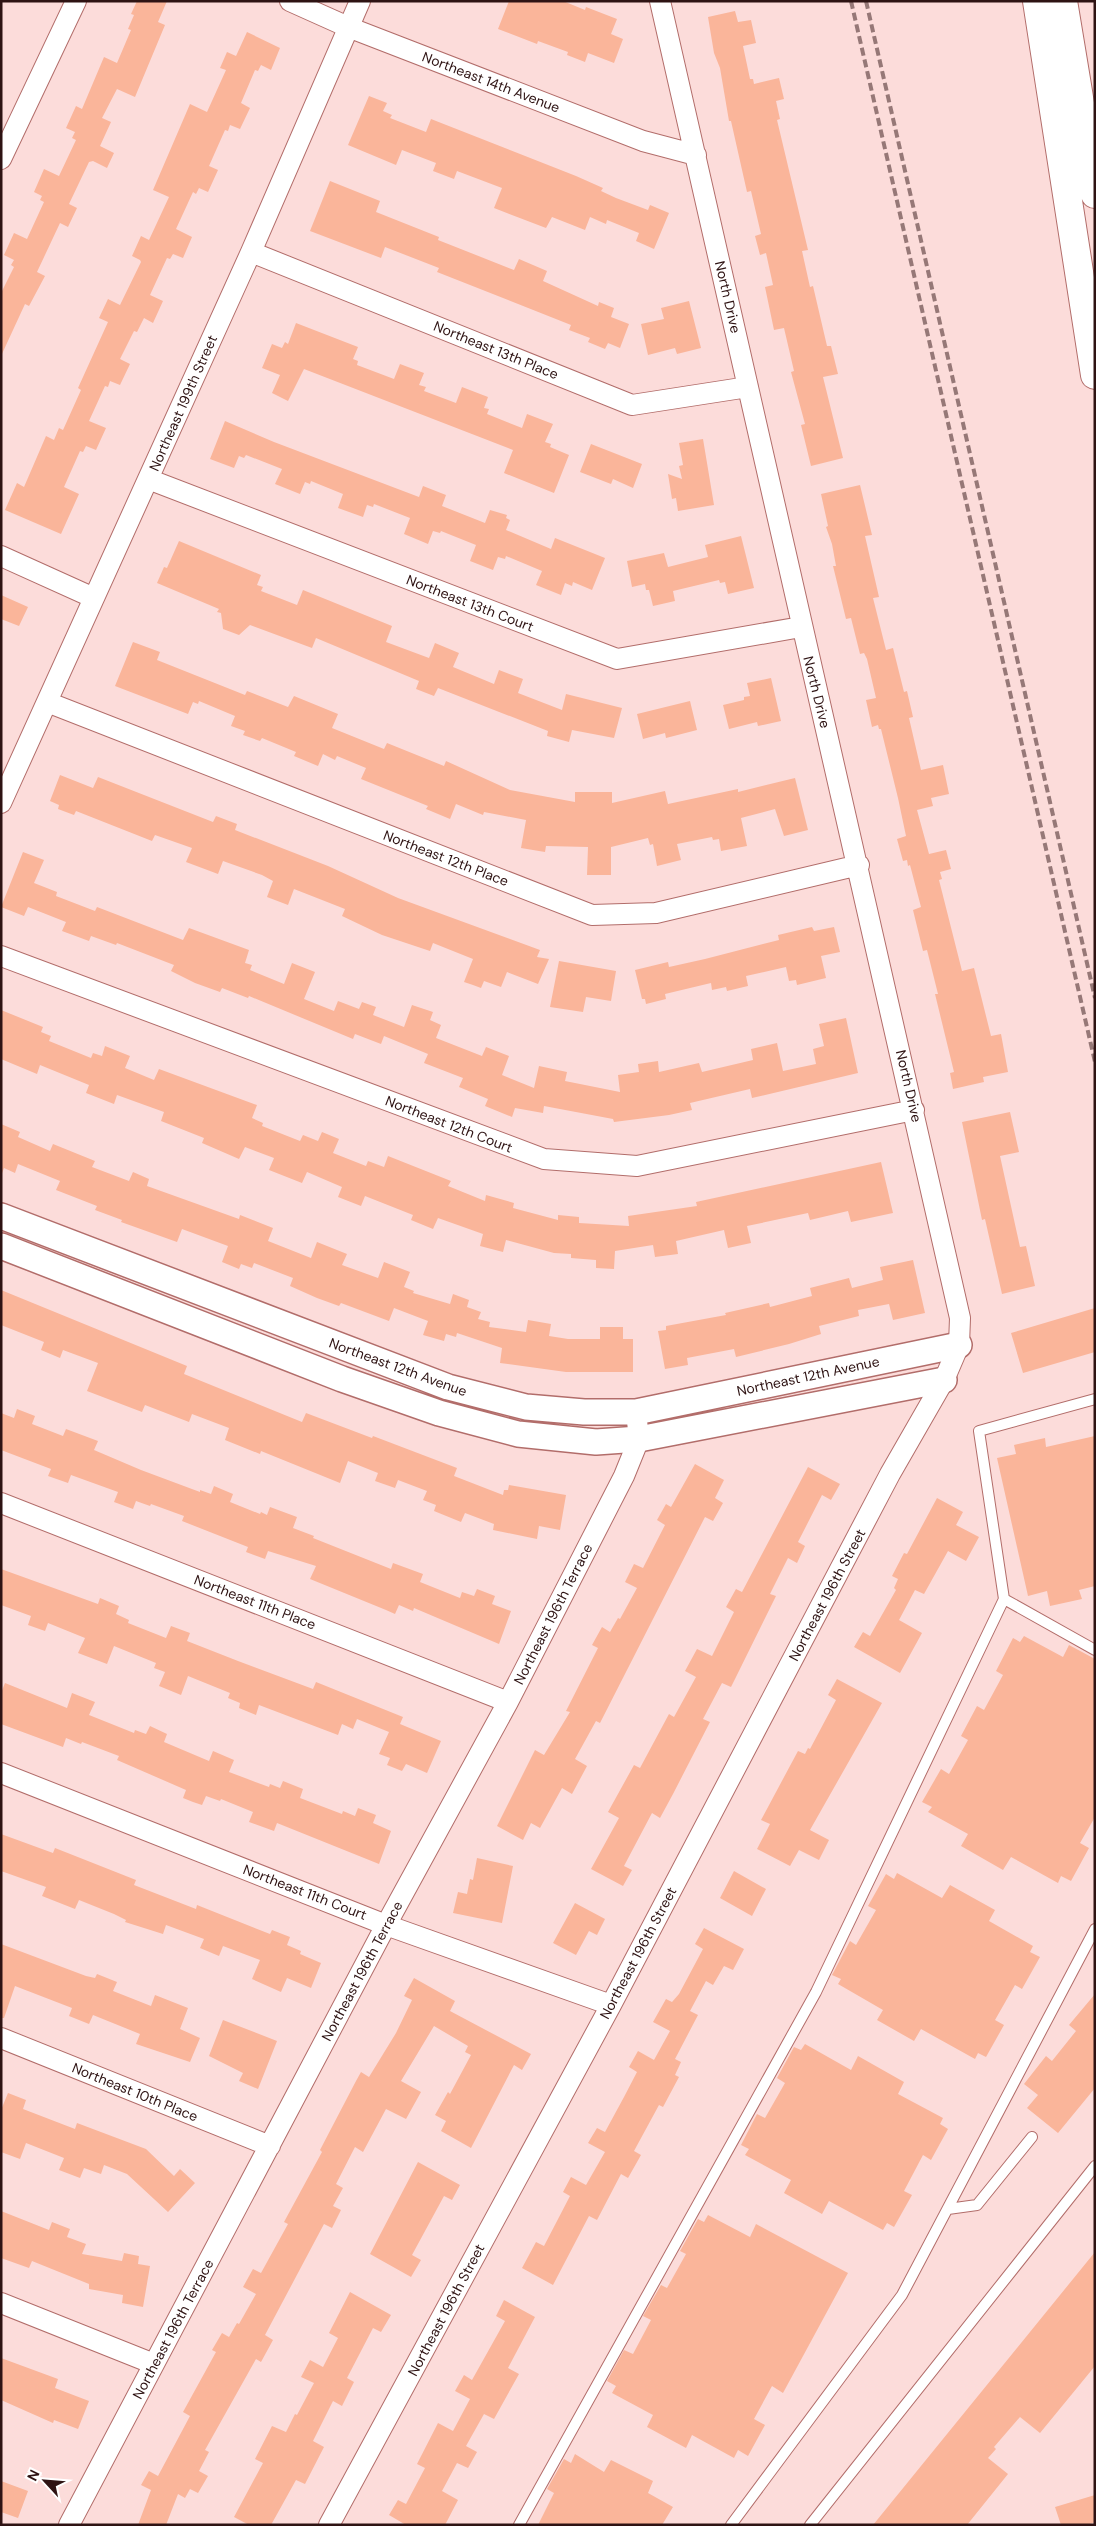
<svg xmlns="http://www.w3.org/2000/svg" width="1096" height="2526" viewBox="0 0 1096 2526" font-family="'DM Sans',sans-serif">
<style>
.building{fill:#fab59a}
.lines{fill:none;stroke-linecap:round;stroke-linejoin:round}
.service-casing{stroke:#b26d6a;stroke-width:12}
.minor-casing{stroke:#b26d6a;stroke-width:22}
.tertiary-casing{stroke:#b26d6a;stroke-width:28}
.motorway-casing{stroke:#b26d6a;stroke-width:30}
.service{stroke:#fff;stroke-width:10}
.minor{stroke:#fff;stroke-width:20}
.tertiary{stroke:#fff;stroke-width:25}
.motorway{stroke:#fff;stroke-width:28}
.rail{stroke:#967877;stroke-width:4;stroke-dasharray:8 4;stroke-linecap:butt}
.labels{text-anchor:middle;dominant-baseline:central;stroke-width:4.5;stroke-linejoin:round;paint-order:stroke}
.street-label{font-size:14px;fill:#2e1313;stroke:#fff}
</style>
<rect width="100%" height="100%" fill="#fcdcda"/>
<!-- building -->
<path class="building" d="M137 1H167L158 22 165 25 135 97 117 89 102 118 111 122 100 146 114 153 107 168 93 161 89 162 69 204 77 208 68 227 60 223 37 272 45 276 29 306 25 304 1 356V293L14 267 11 265 14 260 4 255 14 233 27 239 44 202 40 200 42 196 34 192 44 169 59 176 76 140 72 138 75 132 66 128 76 106 82 109 104 57 117 63 131 30 128 29 134 15 131 14Z
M509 1H563L585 10 586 7 617 19 611 34 623 39 614 63 588 53 585 62 567 55 568 52 538 41 537 44 498 29Z
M735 11 738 22 751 20 756 43 743 46 750 79H753L754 84 779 78 784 99 776 101 780 119 777 120 808 250 802 251 810 287 813 286 827 346H831L838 374 823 377 843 458 811 466 801 425 805 424 791 372 794 371 784 328 774 330 765 287 773 285 766 253 760 255 755 236 761 234 751 191 747 192 731 121H729L720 68 714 53 708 17Z
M247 32 280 48 271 70 261 65 258 71 255 70 241 103 250 108 240 129 230 125 228 131 225 130 209 166 218 170 208 192 199 188 196 194 193 192 176 229 192 237 183 258 173 254 170 259 167 258 150 295 163 301 153 323 144 318 137 332 134 331 120 359 130 364 120 385 110 381 108 387 105 386 89 421 106 428 96 450 86 446 83 452 80 451 64 487 79 494 61 534 5 510 17 483 24 487 46 436 54 440 59 428 63 430 81 390 78 388 108 322 99 318 108 299 120 305 141 262 140 260 132 256 141 236 149 240 169 197 153 190 190 104 207 112 226 70 220 68 227 52 236 56Z
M369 96 387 103 383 111 392 115 390 118 426 132 431 119 576 176 603 188 601 191 616 198 648 210 650 205 669 213 654 249 636 241 639 233 607 220 606 224 590 217 585 230 552 217 546 228 494 208 502 188 457 171 454 179 433 171 436 163 402 150 396 165 348 145Z
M330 181 380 201 376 212 439 237 438 240 514 270 519 259 547 271 543 281 598 306 599 302 614 308 611 317 629 324 620 348 608 343 605 349 588 342 590 338 569 330 571 325 437 272 439 268 385 247 381 258 310 231Z
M689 301 701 348 677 354 675 348 648 355 641 324 664 319 661 308Z
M296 323 358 347 353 359 358 361 357 365 394 379 400 364 424 373 419 385 426 387 424 391 456 403 462 387 488 397 484 408 489 409 487 414 522 428 527 414 553 424 545 442 551 444 550 447 569 455 554 493 504 473 513 450 304 369 288 401 272 393 280 375 262 368 272 344 282 348 285 342 288 344Z
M225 421 274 442 419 497 423 486 446 495 442 506 485 523 490 510 507 515 506 518 510 520 506 530 551 549 555 538 605 558 592 590 573 582 572 586 565 583 561 595 536 585 542 571 506 556 505 559 498 557 493 570 470 561 476 545 441 531 440 533 433 531 428 544 404 534 410 518 374 504 373 507 367 505 363 517 338 508 343 494 311 481 310 484 305 482 300 494 275 484 282 469 246 455 244 458 239 456 234 468 210 459Z
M703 439 714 505 678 511 676 498 672 499 668 474 682 479 679 466 683 465 679 443Z
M591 444 642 464 633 488 613 479 611 484 580 472Z
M860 485 872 535 865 536 879 597 873 598 886 650 893 648 904 692 907 691 913 717 909 718 921 770 943 765 949 794 931 798 933 806 917 810 929 854 946 850 951 869 940 872 942 879 939 880 962 971 974 968 991 1036 1001 1034 1008 1072 983 1077 984 1082 953 1089 950 1073 954 1072 935 994H938L927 950 923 951 913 910 921 907 910 865 908 866 907 860 903 861 897 839 906 836 898 798 881 729H879L878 725 872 727 866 700 876 698 867 659 864 653 860 654 851 618 846 619 833 566H836L832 544 826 527 828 526 821 494Z
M741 536 754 588 728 594 725 582 720 583 719 580 673 591 675 601 653 606 649 590H646L645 584 632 587 627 561 664 553 668 567 708 557 705 545Z
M179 541 261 575 257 585 263 587 261 591 297 605 303 590 392 626 386 642 429 658 435 643 459 653 453 667 494 684 499 670 523 679 518 693 562 710 566 694 622 708 614 738 572 730 569 742 547 736 548 731 438 688 434 696 416 689 419 681 316 638 312 648 250 625 239 635 223 629 221 613 217 612 219 609 157 583 164 567 167 568Z
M1 595 28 607 19 626 1 619Z
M133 642 160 652 157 660 245 695 247 691 288 707 294 696 338 714 332 728 384 749 387 743 444 766 446 761 510 790 575 802V792H612V803L665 791 668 804 738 789V792L795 778 808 830 784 836 775 809 741 818 747 846 721 851 719 839 713 840 712 837 677 844 681 860 657 866 653 844 650 845 648 838 611 847V875H587L588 847 546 846 545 852 521 848 526 820 484 812 483 815 456 804 450 819 426 809 428 806 361 779 366 768 337 756 335 760 323 754 318 766 294 756 296 752 262 738 260 741 243 735 245 731 231 726 235 716 199 701 198 704 193 702 188 714 115 686Z
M771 678 781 721 758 726 757 722 729 729 723 705 744 700V697L750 696 747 683Z
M690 701 697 730 666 738 665 733 643 739 637 714Z
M60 775 93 788 98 777 213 822 216 816 237 824 235 830 328 866 398 898 540 950 537 957 549 959 538 984 507 972 501 987 484 981 481 988 473 985 464 982 473 959 433 943 430 951 382 935 342 916 345 909 294 889 288 905 267 897 273 881 262 875 223 861 218 874 186 862 192 848 155 835 152 841 76 811 74 815 58 809 59 805 50 801Z
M23 852 44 860 34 883 57 892 56 896 95 911 97 907 183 940 189 928 249 950 245 963 252 965 250 970 284 984 292 963 315 972 304 999 334 1011 338 1001 359 1009 362 1002 376 1007 373 1015 404 1027 412 1005 433 1012 430 1020 441 1025 436 1038 482 1056 486 1047 509 1056 502 1075 534 1088 539 1066 567 1072 565 1081 620 1092 618 1075 639 1072 638 1064 658 1061 659 1072 699 1063 702 1072 753 1060 751 1049 777 1043 783 1071 816 1064 813 1049 824 1046 819 1024 846 1018 858 1073 752 1098 750 1089 690 1103 692 1110 669 1115 614 1122 613 1119 544 1106 543 1113 515 1108 512 1117 485 1106 488 1099 459 1087 463 1078 424 1063 428 1054 384 1036 381 1044 355 1034 353 1039 249 996 248 998 222 988 220 992 195 983 171 971 174 965 117 943 116 945 91 936 89 941 62 931 66 922 28 907 24 916 1 907Z
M812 927 814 931 834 927 840 952 821 956 826 978 797 985 796 980 789 981 786 967 746 976 748 986 727 991 726 987 712 990 711 983 665 994 666 999 646 1004 645 999H642L635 970 668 962 669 967 705 959 779 940 778 935Z
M559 961 616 971 611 1001 586 997 583 1012 550 1007Z
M1 1010 43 1027 41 1032 51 1036 49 1041 91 1058 93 1053 102 1056 105 1046 130 1056 125 1068 154 1080 159 1069 257 1105 252 1118 263 1123 262 1126 300 1141 303 1135 318 1141 322 1132 339 1139 333 1153 366 1166 368 1161 384 1167 388 1156 451 1181 448 1186 485 1201 486 1195 514 1203 513 1208 558 1220V1215L579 1217V1223L629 1226 628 1216 697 1206 696 1202 881 1162 893 1213 851 1222 848 1211 810 1220 808 1213 747 1226 751 1243 728 1248 724 1230 676 1241 678 1254 655 1257 653 1245 615 1251 614 1269 596 1268V1260L571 1258V1254L554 1253 506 1240 503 1252 480 1246 483 1234 438 1218 433 1229 411 1220 413 1215 365 1196 361 1206 338 1197 342 1187 307 1172 302 1183 269 1170 274 1158 245 1147 239 1159 202 1143 204 1138 161 1121 164 1112 117 1095 114 1104 86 1093 89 1085 40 1065 37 1074 1 1059Z
M1010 1112 1019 1152 1000 1156 1020 1247 1026 1246 1035 1286 1002 1294 985 1219 982 1220 962 1122Z
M1 1124 20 1132 18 1137 50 1151 53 1144 95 1161 92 1167 129 1181 133 1172 149 1179 147 1186 239 1219 240 1215 273 1228 268 1241 311 1258 317 1242 347 1254 342 1265 378 1278 384 1262 410 1272 404 1287 414 1291 413 1293 450 1304 453 1294 469 1300 467 1307 481 1312 478 1319 490 1322 489 1327 526 1332 528 1320 551 1324 549 1336 568 1339H600V1327H623V1339H633V1372H566L500 1363 502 1348 457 1333 456 1337 446 1334 444 1341 423 1335 428 1321 394 1308 389 1321 341 1303 339 1306 317 1298 290 1286 293 1278 254 1263 252 1268 241 1264 239 1269 222 1262 228 1246 182 1229 177 1242 121 1222 122 1220 95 1210 97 1206 56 1190 60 1181 18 1164 15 1173 4 1168 1 1176Z
M913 1260 925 1313 893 1320 889 1304 858 1310 859 1316 819 1326 821 1334 789 1344 736 1357 734 1349 687 1358 688 1365 665 1369 658 1331 666 1330V1326L726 1315 725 1313 769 1303 770 1307 812 1296 810 1288 849 1278 852 1288 883 1280 880 1267Z
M1 1290 187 1366 184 1374 302 1422 306 1413 372 1438 373 1436 457 1468 454 1476 503 1495 504 1490H508L509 1485 566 1495 560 1530 539 1526 537 1539 493 1530 494 1524 465 1513 461 1522 434 1511 436 1505 423 1500 427 1491 398 1480 395 1488 375 1481 378 1473 348 1461 340 1483 261 1451 260 1454 225 1440 229 1428 192 1414 189 1422 145 1405 142 1412 87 1391 98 1363 63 1350 60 1358 41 1350 44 1342 1 1325Z
M1095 1308V1352L1023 1373 1011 1333Z
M17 1409 35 1416 32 1424 63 1436 66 1429 98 1441 94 1450 141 1470 200 1492V1490L211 1494 214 1486 233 1494 230 1502 260 1514 261 1512 267 1515 270 1507 297 1517 293 1528 314 1536 313 1538 391 1569 393 1563 423 1574 420 1582 460 1598 462 1592 474 1596 477 1589 495 1596 492 1604 511 1611 499 1644 414 1608 413 1611 399 1605 395 1614 386 1610 310 1579 316 1566 268 1551 265 1559 246 1552 248 1547 182 1521 184 1516 151 1504 150 1506 136 1501 133 1509 114 1502 118 1492 71 1475 68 1483 48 1476 51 1469 1 1450V1413L14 1418Z
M1095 1436V1586L1079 1590 1082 1599 1050 1606 1047 1591 1028 1596 997 1458 1016 1454 1014 1445 1045 1438 1046 1447Z
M695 1464 724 1480 715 1498 723 1503 713 1521 705 1517 600 1723 596 1721 575 1759 587 1766 572 1794 562 1788 540 1828 531 1823 523 1840 497 1826 535 1750 544 1755 570 1712 566 1711 598 1648 592 1645 602 1627 610 1632 618 1618 620 1619 637 1588 625 1582 634 1564 643 1568 665 1525 657 1520 666 1504 671 1507Z
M808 1467 840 1484 831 1500 822 1495 798 1542 805 1546 797 1563 788 1558 770 1594 776 1596 735 1679 731 1687 722 1683 703 1719 710 1722 673 1794 660 1818 652 1813 624 1866 632 1870 623 1886 591 1869 619 1818 608 1812 634 1765 640 1768 669 1714 674 1717 696 1677 685 1671 697 1649 712 1656 734 1612 726 1607 736 1589 742 1592Z
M937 1498 963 1512 956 1525 979 1537 966 1561 948 1551 924 1594 915 1590 899 1620 922 1633 900 1673 854 1647 863 1632 870 1636 896 1590 894 1588 898 1579 892 1576 904 1553 907 1554Z
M1 1569 98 1604 100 1598 119 1606 116 1614 129 1620 128 1623 166 1638 171 1626 190 1633 187 1641 238 1661 313 1689 316 1682 403 1717 400 1724 441 1741 427 1773 406 1764 402 1771 387 1765 390 1758 379 1754 389 1732 357 1719 353 1729 342 1724 338 1735 259 1705 256 1715 239 1708 240 1703 228 1698 230 1693 188 1676 181 1695 159 1686 165 1672 154 1668 156 1663 114 1646 107 1664 78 1653 85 1638 48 1623 45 1631 28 1625 31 1616 1 1605Z
M1024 1636 1063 1657 1069 1645 1095 1659V1817L1080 1843 1089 1848 1071 1881 1061 1876 1058 1883 1011 1857 1003 1870 961 1846 968 1834 928 1812 932 1807 922 1802 941 1769 949 1774 968 1740 961 1736 977 1706 984 1710 1003 1675 996 1671 1013 1638 1020 1642Z
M837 1679 882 1703 810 1830 829 1840 819 1860 799 1850 790 1866 757 1849 770 1824 761 1820 798 1751 805 1754 808 1748 810 1749 836 1700 828 1695Z
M5 1683 67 1708 72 1693 95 1702 89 1715 134 1733 135 1730 146 1734 150 1726 167 1734 164 1742 209 1761 213 1751 234 1760 229 1772 269 1787 270 1784 280 1788 283 1781 303 1789 300 1798 342 1814 343 1811 355 1816 358 1808 376 1815 373 1823 391 1831 379 1864 277 1823 274 1831 249 1822 253 1812 221 1799 220 1801 206 1796 202 1805 193 1802 183 1798 186 1790 117 1760 119 1756 82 1742 81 1744 66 1738 63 1747 1 1724V1693Z
M1 1834 53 1853 55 1848 136 1880 134 1885 196 1909 197 1905 270 1934 272 1930 290 1937 287 1945 301 1951 300 1954 321 1963 311 1988 287 1978 281 1992 252 1979 260 1960 223 1946 219 1956 200 1948 204 1939 166 1925 163 1934 125 1922 126 1920 114 1914 79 1900 75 1909 42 1896 46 1887 1 1871Z
M477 1858 513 1866 502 1923 453 1913 458 1892 467 1894 470 1879 473 1880Z
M734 1871 766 1889 752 1916 720 1898Z
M897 1873 942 1898 950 1885 995 1910 989 1921 1033 1946 1030 1952 1040 1957 1022 1989 1015 1985 995 2020 1004 2025 986 2057 978 2053 975 2059 921 2029 914 2041 877 2020 883 2010 838 1984 841 1979 832 1975 850 1941 856 1945 876 1910 868 1906 886 1874 894 1879Z
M575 1903 605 1919 597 1935 589 1931 576 1955 553 1943Z
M704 1928 744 1949 733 1970 724 1966 713 1985 706 1981 690 2011 698 2015 675 2059 681 2062 675 2075 679 2077 663 2107 659 2105 634 2151 641 2155 628 2178 621 2174 597 2220 589 2216 553 2285 522 2268 536 2242 544 2246 570 2196 563 2192 571 2177 586 2185 605 2152 588 2143 597 2128 605 2132 624 2097 637 2072 629 2067 638 2051 654 2060 670 2031 653 2022 666 1999 672 2002 679 1994 703 1949 695 1944Z
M1 1944 86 1976 95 1978 97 1974 117 1982 113 1991 151 2006 155 1995 188 2008 180 2029 200 2038 190 2062 136 2044 140 2034 93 2015 89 2024 69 2016 72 2008 15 1986 4 2018H1Z
M414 1978 455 2001 450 2011 531 2054 522 2070 514 2065 471 2148 441 2131 446 2121 435 2115 448 2092 450 2094 471 2055 465 2052 468 2046 434 2026 401 2081 421 2092 406 2119 386 2109 363 2152 355 2147 336 2184 343 2188 333 2206 341 2210 332 2228 324 2224 265 2335 273 2340 261 2362 256 2359 205 2450 209 2452 199 2471 208 2476 198 2493 190 2489 185 2498 178 2494 166 2525H138L151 2490 141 2485 149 2471 158 2476 190 2416 183 2412 216 2352 212 2350 222 2333 229 2337 237 2323 239 2324 256 2294 243 2287 253 2269 261 2273 288 2224 284 2222 322 2152 320 2150 356 2081 361 2072 369 2077 396 2033 412 2000 404 1996Z
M1095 1994V2088L1058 2133 1027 2108 1038 2095 1024 2084 1046 2056 1052 2061 1076 2031 1069 2025Z
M223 2020 277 2041 258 2089 239 2081 243 2073 209 2056Z
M805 2044 851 2070 858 2056 904 2082 898 2094 943 2118 940 2124 948 2129 931 2160 923 2155 904 2191 912 2195 894 2227 887 2223 883 2230 829 2201 822 2214 784 2193 791 2180 745 2155 749 2149 741 2145 757 2114 765 2118 785 2083 777 2078 794 2047 801 2050Z
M8 2093 26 2100 23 2109 75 2129 77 2123 146 2149 174 2176 180 2169 195 2183 168 2212 127 2174 104 2165 101 2174 84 2168 80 2178 59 2170 64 2158 26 2143 20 2159 1 2152V2110Z
M418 2162 460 2185 452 2200 444 2196 412 2255 421 2260 411 2277 370 2254Z
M1 2211 49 2230 52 2222 70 2229 67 2237 86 2244 82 2254 122 2261 124 2253 139 2256 138 2264 150 2266 143 2307 122 2303 123 2295 89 2289V2284L32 2261 29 2268 1 2258Z
M708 2215 750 2237 756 2224 848 2273 783 2393 772 2386 754 2419 765 2425 748 2456 738 2450 734 2458 692 2435 686 2448 647 2427 653 2415 612 2393 616 2386 607 2381 624 2350 633 2354 651 2320 643 2316 661 2285 667 2288 686 2254 680 2251 698 2219 704 2222Z
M1095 2252V2366L1040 2433 1020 2417 994 2447 996 2449 988 2458 1008 2474 967 2525H873Z
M350 2292 391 2315 381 2332 373 2328 347 2378 354 2382 342 2406 333 2401 313 2441 324 2447 305 2484 296 2480 271 2525H249L234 2517 263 2463 255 2459 272 2426 286 2432 295 2414 297 2415 314 2383 301 2377 310 2360 323 2367 338 2338 329 2333Z
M504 2300 535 2317 508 2368 519 2374 494 2419 484 2414 466 2446 477 2452 468 2468 457 2463 442 2491 458 2500 445 2525H406L389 2515 398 2500 406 2504 425 2468 417 2464 438 2423 453 2431 470 2399 455 2391 464 2375 472 2380 505 2321 496 2316Z
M1 2358 58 2379 55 2388 89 2401 78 2429 54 2420 53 2423 1 2400Z
M575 2454 604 2472 611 2460 653 2481 648 2493 673 2507 662 2525H538L554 2493 547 2489 564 2459 571 2463Z
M1 2481 28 2491 18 2518 1 2512Z
M1095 2495V2522L1087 2525H1061L1055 2507Z"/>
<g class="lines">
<!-- service casing -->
<g class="service-casing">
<path id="service" d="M1004 1599 979 1431 1095 1399
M948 2209 977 2205 1032 2137
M519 2525 816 1992 1004 1599 1095 1650
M731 2525 902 2295 1095 1929
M810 2525 1095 2166"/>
</g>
<!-- minor casing -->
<g class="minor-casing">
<path id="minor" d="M290 1 348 27 643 141 696 155
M1 159 76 1
M251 252 632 405 748 387
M148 479 617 659 801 627
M1 556 94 598
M47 702 592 915 656 913 859 865
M1 803 251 252 360 1
M1 956 544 1159 637 1166 914 1110
M1 1503 508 1702
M1 1773 386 1925 611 2005
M1 2038 270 2146
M1 2303 154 2364
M69 2525 386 1925 508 1702 624 1476 639 1439 636 1412
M329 2525 611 2005 890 1474 944 1380 959 1345 960 1318 660 1"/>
</g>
<!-- tertiary casing -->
<g class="tertiary-casing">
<path id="tertiary" d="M1 1216 448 1387 526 1407 584 1412H636L959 1345
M1 1246 342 1379 439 1413 518 1434 596 1442 639 1439 944 1380"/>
</g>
<!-- motorway casing -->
<g class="motorway-casing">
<path id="motorway" d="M1037 1 1095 375
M1063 1 1095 194"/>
</g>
<!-- service -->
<use href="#service" class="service"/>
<!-- minor -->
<use href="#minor" class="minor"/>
<!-- tertiary -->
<use href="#tertiary" class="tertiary"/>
<!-- motorway -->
<use href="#motorway" class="motorway"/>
<!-- rail -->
<path class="rail" d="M851 1 1095 1062
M866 1 1095 998"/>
</g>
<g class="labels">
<!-- street labels -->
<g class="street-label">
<text transform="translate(491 82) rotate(21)">Northeast 14th Avenue</text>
<text transform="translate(728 297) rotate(77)">North Drive</text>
<text transform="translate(496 350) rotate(22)">Northeast 13th Place</text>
<text transform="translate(183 403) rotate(-66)">Northeast 199th Street</text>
<text transform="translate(470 603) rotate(21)">Northeast 13th Court</text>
<text transform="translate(817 692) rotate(76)">North Drive</text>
<text transform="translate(446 858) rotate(21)">Northeast 12th Place</text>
<text transform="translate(909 1086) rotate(77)">North Drive</text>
<text transform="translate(449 1124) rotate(21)">Northeast 12th Court</text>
<text transform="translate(398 1367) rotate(20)">Northeast 12th Avenue</text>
<text transform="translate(808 1376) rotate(-12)">Northeast 12th Avenue</text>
<text transform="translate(827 1595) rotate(-62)">Northeast 196th Street</text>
<text transform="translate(255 1602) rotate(21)">Northeast 11th Place</text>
<text transform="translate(553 1614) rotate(-63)">Northeast 196th Terrace</text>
<text transform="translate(305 1892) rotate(21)">Northeast 11th Court</text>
<text transform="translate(638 1953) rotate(-62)">Northeast 196th Street</text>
<text transform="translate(362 1971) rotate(-62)">Northeast 196th Terrace</text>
<text transform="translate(135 2092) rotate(22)">Northeast 10th Place</text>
<text transform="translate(446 2310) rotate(-62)">Northeast 196th Street</text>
<text transform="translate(173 2329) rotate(-62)">Northeast 196th Terrace</text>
</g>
</g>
<!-- border -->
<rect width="1096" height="2526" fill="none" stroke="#2e1313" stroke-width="5"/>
<!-- north arrow -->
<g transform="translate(45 2481) rotate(296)" stroke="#ffffff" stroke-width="4" paint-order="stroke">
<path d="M0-4L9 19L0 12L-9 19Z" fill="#2e1313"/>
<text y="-8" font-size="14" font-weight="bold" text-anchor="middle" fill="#2e1313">N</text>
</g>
</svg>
